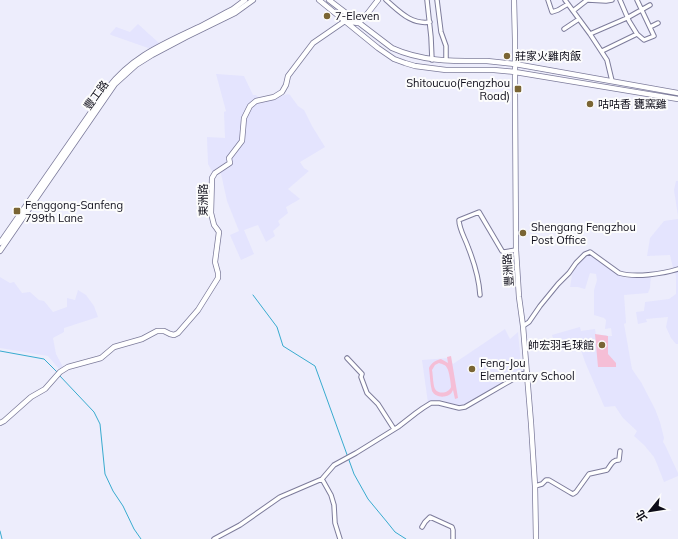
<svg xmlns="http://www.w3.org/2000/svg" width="678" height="539" viewBox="0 0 678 539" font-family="Mulish,'Noto Sans TC',sans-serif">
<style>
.built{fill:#e4e4fe}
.green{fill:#f5bed6;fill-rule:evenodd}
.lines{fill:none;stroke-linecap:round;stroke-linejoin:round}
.stream{stroke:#38abcf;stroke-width:1}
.minor-casing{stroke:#7d7c9b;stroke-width:5.5}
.tertiary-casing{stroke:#7d7c9b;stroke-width:6}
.minor{stroke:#fff;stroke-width:3.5}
.tertiary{stroke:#fff;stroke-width:4.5}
.poi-dot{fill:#7a6534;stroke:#fcfcfc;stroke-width:1.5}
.labels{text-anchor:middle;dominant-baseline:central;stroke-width:4;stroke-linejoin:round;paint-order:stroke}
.poi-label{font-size:11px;fill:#0e0d19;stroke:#fcfcfc;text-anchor:start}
.street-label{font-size:11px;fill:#0e0d19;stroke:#fcfcfc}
</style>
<rect width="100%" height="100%" fill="#ededfc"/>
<!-- built -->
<path class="built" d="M138 24 160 44 151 49 111 35 110 34 116 27 130 32Z
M216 74 244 76 253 95H256L259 98 268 100 288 94 290 95 298 106 304 110 312 126 325 147 300 162 304 168 309 171 288 189 299 198 300 199 286 207 288 213 278 221 280 225 273 231 275 236 266 242 258 225 244 230 254 254 241 260 230 235 239 231 227 201 220 169 213 173 208 164 207 137 225 138 224 112 226 111Z
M676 181H678V216L674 190Z
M678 219V267L673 268 670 255 647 256 650 238 664 221Z
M587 255H589L605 264 617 274 622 277 627 278 651 275 650 288 648 293 624 295 626 323 624 324 632 369 636 375 641 382 655 409 660 422 664 438 663 442 665 445 678 473V476L664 482 657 464 654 457 644 445 634 436 637 431 623 418 615 406 605 407 604 406 585 362 581 350V340L578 341 577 339 569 342 570 345 557 349 552 335 580 327 581 331 595 329 596 335H606L607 336H612L611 328 605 329 606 320 604 318 594 315V290L597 280 596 274 590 273 585 289 578 287H570L573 269 580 261Z
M678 270V344H676L671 338 666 327 668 317 646 319 647 322 638 324 636 312 644 311 645 302 669 299 676 294V277L675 271Z
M0 277 10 283 14 282 22 293 30 292 39 300 44 301 53 312 67 307V298L75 300 78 290 86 295 94 306 98 317 64 328V332L53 338 56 354 63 367 59 369 48 356 0 348Z
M505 329 510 339 518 332 522 374 459 408 442 400 428 403 422 360 450 358 453 364Z"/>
<!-- green -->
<path class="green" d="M595 334 608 336V354L616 363V367H598Z
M451 356 458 398 455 399 453 390C452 392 451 394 449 395 443 398 435 397 432 391 430 384 430 375 429 368 431 363 436 360 441 359L448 363 447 357ZM439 363C442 364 446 365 447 368 449 370 451 384 451 387 449 393 439 395 435 389 433 385 433 375 432 370L435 365Z"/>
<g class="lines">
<!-- stream -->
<path class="stream" d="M253 295 277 327 283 346 315 366 354 474 368 499 387 522 395 532 406 539
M0 351 44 359 57 372
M59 375 94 412 100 424 105 474 113 491 123 506 134 529 141 539
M0 531 2 539"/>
<!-- minor casing -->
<g class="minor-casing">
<path id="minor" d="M386 0C399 11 411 25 430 22
M427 0 431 37 432 60
M437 0 441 32 446 46V60
M548 0 552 12 558 10 568 4
M565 0 590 34 607 60 612 81
M588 0 606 1 612 0
M573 11 587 0
M650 27 658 23
M564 29 579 19
M590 34 627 18 650 5
M637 34 644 40 654 36 637 0
M602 51 637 34 629 21 620 0
M480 295C479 279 474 262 468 247 465 238 459 229 459 220L479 212 502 251 504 252 516 250
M523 326 529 322 540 306 558 284 569 273 576 263 585 254 590 252 619 273C635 278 662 274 678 269
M347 358 362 374 361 377 367 393 378 404 394 429
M322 479 331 495 334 505 335 523 340 539
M535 486 542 484 546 480H549L571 493 573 494 576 492 589 474 607 470C611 465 612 460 619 460L620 451
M422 527 425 522 430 517 452 527 453 530V539
M214 539 240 525 280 497 322 479 334 465 356 453 398 427 416 413 423 408 431 403H439L459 408 465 407 522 374 527 373"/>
</g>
<!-- tertiary casing -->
<g class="tertiary-casing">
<path id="tertiary" d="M319 0 378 48 394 59 405 63 415 66 446 70H494L515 72 678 99
M329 0 392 48C423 62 454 61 487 61 496 62 506 63 515 64L678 93
M514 0 515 40V92L516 250 519 297 523 326 531 423 535 486 536 539
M0 243 107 89C133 55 166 43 203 25 213 20 223 14 233 9L245 0
M0 251 115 84 136 65 152 55 186 37 235 13 253 0
M0 423 4 421 31 397 45 389 60 372 68 367 101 358 114 347 142 339 157 331H164L170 334 174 335 178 333 198 310 218 278V273L215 262 219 232 217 229 214 225 211 213 212 178 215 173 230 163 229 158 242 141 244 118 250 106 256 101 274 97 282 92 286 85 288 76 313 43 345 21 358 23 364 18 378 0"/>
</g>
<!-- minor -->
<use href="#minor" class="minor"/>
<!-- tertiary -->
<use href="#tertiary" class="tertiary"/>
</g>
<!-- markers -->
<g class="poi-dot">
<circle cx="327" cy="16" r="4"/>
<circle cx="507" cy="56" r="4"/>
<rect x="514" y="85" width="8" height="8" rx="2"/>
<circle cx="590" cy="104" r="4"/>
<rect x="13" y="207" width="8" height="8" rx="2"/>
<circle cx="523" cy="233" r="4"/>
<circle cx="602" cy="345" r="4"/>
<circle cx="472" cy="369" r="4"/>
</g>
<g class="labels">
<!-- poi labels -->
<g class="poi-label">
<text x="335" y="16">7-Eleven</text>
<text x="515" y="56">莊家火雞肉飯</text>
<text x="510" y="83" text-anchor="end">Shitoucuo(Fengzhou<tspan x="510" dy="13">Road)</tspan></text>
<text x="598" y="104">咕咕香 甕窯雞</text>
<text x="25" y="205">Fenggong-Sanfeng<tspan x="25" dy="13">799th Lane</tspan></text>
<text x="531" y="227">Shengang Fengzhou<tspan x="531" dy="13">Post Office</tspan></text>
<text x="594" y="345" text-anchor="end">帥宏羽毛球館</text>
<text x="480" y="363">Feng-Jou<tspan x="480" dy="13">Elementary School</tspan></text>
</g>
<!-- street labels -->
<g class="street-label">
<text transform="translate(96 95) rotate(-54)">豐工路</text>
<text transform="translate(203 200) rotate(-90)">東洲路</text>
<text transform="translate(508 270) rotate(-94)">豐洲路</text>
</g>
</g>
<!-- north arrow -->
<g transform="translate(650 511) rotate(240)" stroke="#fcfcfc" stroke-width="3" paint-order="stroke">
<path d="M0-3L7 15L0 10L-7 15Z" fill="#0e0d19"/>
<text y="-6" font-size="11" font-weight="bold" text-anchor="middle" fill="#0e0d19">北</text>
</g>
</svg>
